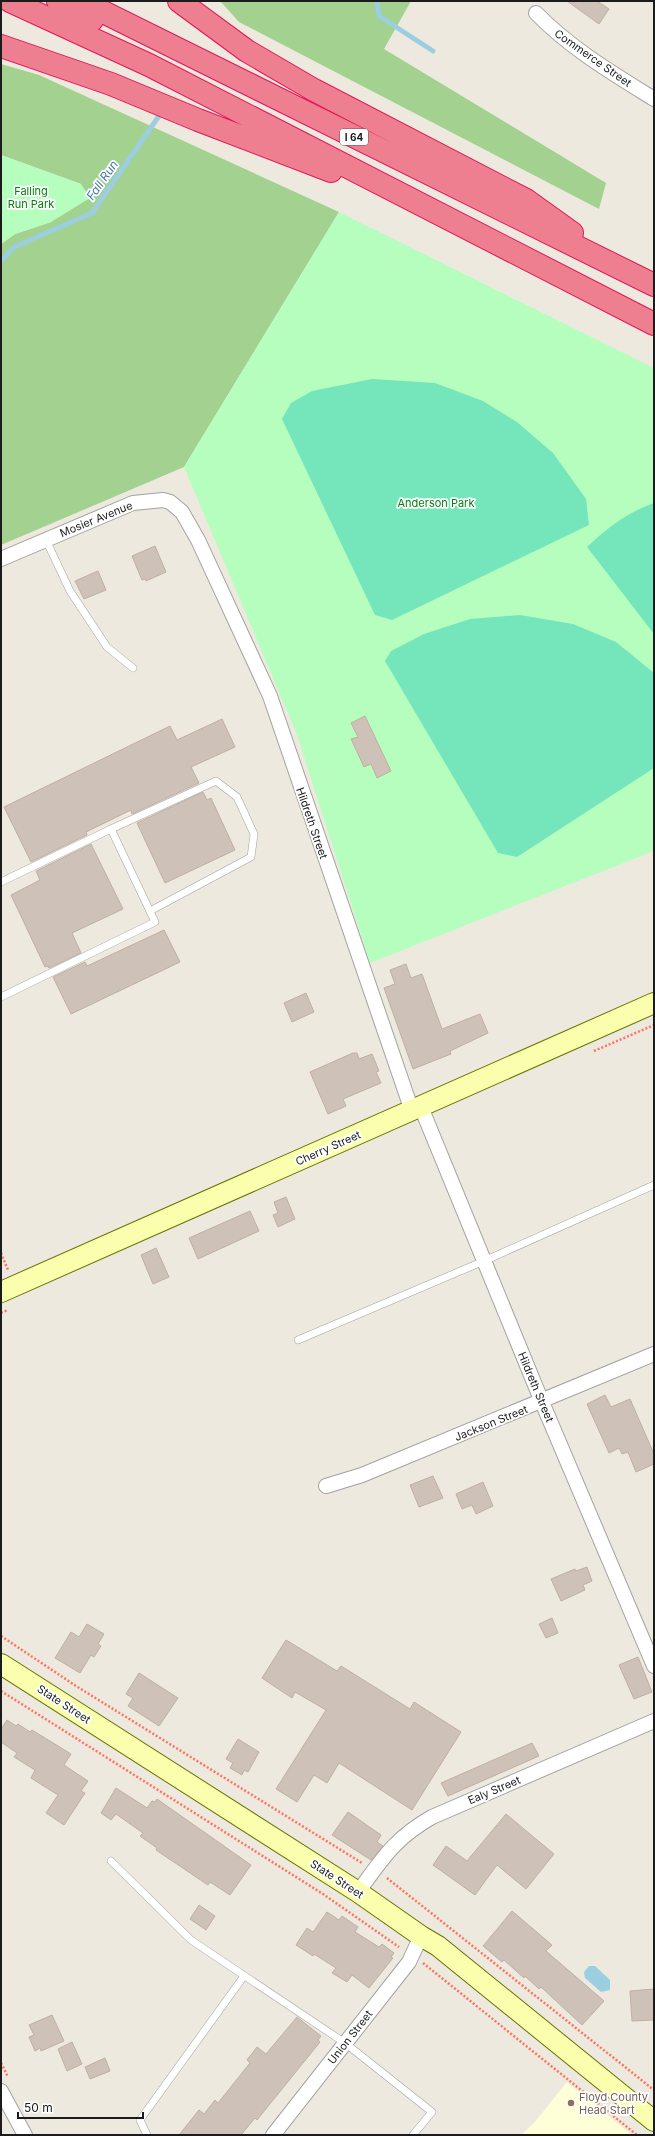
<svg xmlns="http://www.w3.org/2000/svg" width="655" height="2136" viewBox="0 0 655 2136" font-family="Inter,sans-serif">
<style>
.education{fill:#feffd7}
.forest{fill:#a2d190}
.park{fill:#b6febd}
.pitch{fill:#75e5bc}
.water{fill:#9bcfe0}
.lines{fill:none;stroke-linecap:round;stroke-linejoin:round}
.stream{stroke:#9bcfe0;stroke-width:5}
.building{fill:#cec2b8;stroke:#c0afa1}
.lane-casing{stroke:#a2a2a2;stroke-width:8}
.street-casing{stroke:#a2a2a2;stroke-width:16}
.secondary-casing{stroke:#657400;stroke-width:22}
.highway-casing{stroke:#e31557;stroke-width:24}
.path{stroke:#ff735f;stroke-width:2.5;stroke-dasharray:2 2;stroke-linecap:butt}
.lane{stroke:#fff;stroke-width:7}
.street{stroke:#fff;stroke-width:14}
.secondary{stroke:#f9ffac;stroke-width:20}
.highway{stroke:#ed7f91;stroke-width:22}
.education-dot{fill:#8d6e63;stroke:#fff;stroke-width:1.5}
.labels{text-anchor:middle;dominant-baseline:central;stroke-width:3.5;stroke-linejoin:round;paint-order:stroke}
.shield{fill:#fff;stroke:#5f5f5f;stroke-width:1}
.shield-label{font-size:10px;font-weight:bold;fill:#1b1b1b}
.street-label{font-size:11px;fill:#1b1b1b;stroke:#fff}
.park-label{font-size:11px;fill:#02800f;stroke:#fff}
.education-label{font-size:11px;fill:#785e54;stroke:#fff;text-anchor:start}
.water-label{font-size:12px;font-style:italic;fill:#4177b1;stroke:#fff}
</style>
<rect width="100%" height="100%" fill="#eee9df"/>
<!-- education -->
<path class="education" d="M567 2082 632 2135H521L534 2123Z"/>
<!-- forest -->
<path class="forest" d="M220 1H411L384 49 606 183 599 209 239 22Z
M1 64 39 75 339 212 184 467 1 545V244L15 234 51 222 81 184 1 155Z"/>
<!-- park -->
<path class="park" d="M1 155 81 184 90 198 51 222 15 234 1 244Z
M339 212 654 368V851L370 963 297 735 184 467Z"/>
<!-- pitch -->
<path class="pitch" d="M372 379 435 383 483 401 517 422 553 453 586 499 589 525 392 620 375 615 282 419 291 403 312 391Z
M654 503V634L587 547C607 528 628 512 654 503Z
M520 615 573 624 616 642 654 673V768L517 857 498 853 385 661 391 651 424 634 470 619Z"/>
<!-- water -->
<path class="water" d="M589 1966H595L610 1980V1990L601 1992 585 1978 584 1972Z"/>
<g class="lines">
<!-- stream -->
<path class="stream" d="M377 1 379 16 433 51
M1 261 14 247 92 213 161 113"/>
</g>
<!-- building -->
<path class="building" d="M567 1H597L609 9 599 24Z
M155 546 166 572 146 581 145 579 142 580 132 556Z
M98 571 106 590 84 599 75 581Z
M365 716 391 771 377 778 371 764 364 767 351 739 358 737 351 723Z
M222 719 235 747 191 767 199 783 132 814 131 810 86 832 87 835 31 862 4 807 170 726 177 740Z
M203 792 207 800 211 798 235 850 165 883 137 823Z
M91 844 123 909 72 933 81 953 49 968 48 966 45 967 11 895 40 880 36 871Z
M164 930 180 962 71 1014 53 977 85 962 87 966Z
M406 964 411 978 422 974 442 1029 480 1014 488 1033 450 1051 451 1054 413 1069 384 988 395 984 390 970Z
M306 993 314 1012 292 1022 284 1003Z
M353 1053H357L359 1059 372 1054 379 1071 376 1072 381 1083 343 1099 346 1106 328 1114 310 1072Z
M286 1197 295 1219 278 1227 273 1215 278 1213 274 1202Z
M250 1211 259 1231 198 1259 189 1238Z
M156 1248 169 1277 153 1284 141 1255Z
M605 1395 611 1407 630 1399 654 1454V1464L636 1472 628 1452 622 1454 619 1448 609 1453 587 1404Z
M433 1476 443 1498 419 1507 410 1485Z
M483 1482 493 1506 476 1514 472 1505 462 1509 456 1494Z
M587 1567 592 1581 583 1585 585 1590 561 1601 551 1579 575 1569 576 1571Z
M552 1618 558 1633 546 1638 539 1624Z
M87 1624 104 1634 98 1644 101 1646 94 1657 91 1655 80 1673 55 1658 71 1632 79 1637Z
M286 1640 337 1671 341 1666 410 1709 414 1702 461 1732 412 1810 339 1763 327 1783 314 1775 297 1802 276 1789 326 1710 295 1692 292 1698 262 1678Z
M638 1657 652 1692 634 1699 619 1665Z
M139 1673 178 1698 159 1726 128 1706 133 1698 126 1694Z
M7 1720 16 1726 18 1724 30 1732 32 1730 71 1754 64 1765 88 1781 81 1791 85 1793 64 1825 46 1813 58 1795 31 1778 35 1770 14 1757 17 1753 1 1742V1729Z
M238 1739 259 1752 248 1772 244 1770 242 1775 230 1768 233 1763 226 1759Z
M532 1743 539 1756 448 1796 441 1783Z
M116 1788 147 1808 152 1801 155 1802 157 1799 251 1865 230 1895 210 1882 208 1885 156 1850 157 1848 140 1836 143 1833 116 1814 111 1820 101 1813Z
M348 1812 381 1835 377 1842 383 1846 371 1860 332 1835Z
M506 1814 554 1854 526 1889 497 1865 475 1895 433 1865 446 1846 467 1861Z
M199 1905 215 1916 206 1930 190 1919Z
M512 1911 552 1945 546 1951 604 2001 582 2025 541 1987 539 1989 525 1976 524 1978 504 1960 502 1962 483 1946Z
M327 1912 339 1920 342 1916 358 1927 355 1932 379 1947 382 1944 394 1953 391 1957 393 1958 369 1988 352 1975 347 1982 332 1973 336 1968 314 1954 313 1956 296 1945 307 1928 313 1932Z
M654 1989V2020L632 2021 630 1991Z
M52 2015 64 2041 41 2051 40 2048 35 2051 29 2037 34 2035 29 2025Z
M297 2017 321 2036 318 2040 320 2042 257 2120 255 2118 241 2135H179L199 2110 204 2114 215 2100 218 2103 250 2063 247 2060 257 2047 266 2054Z
M72 2042 82 2064 67 2071 58 2049Z
M105 2058 110 2071 90 2079 85 2067Z"/>
<g class="lines">
<!-- lane casing -->
<g class="lane-casing">
<path id="lane" d="M46 540 70 591 107 647 133 668
M111 829 216 781 237 797 254 834 251 857 150 911
M1 882 111 829 155 922 1 997
M298 1340 484 1261 654 1185
M111 1861 191 1940 345 2043 432 2112 413 2135
M147 2135 140 2120 244 1976"/>
</g>
<!-- street casing -->
<g class="street-casing">
<path id="street" d="M536 13C570 48 612 73 654 99
M1 559 133 503 163 500 170 502 182 512 198 540 270 696 412 1111
M421 1107 542 1402 654 1666
M326 1486 362 1475 654 1354
M358 1892C383 1858 395 1838 432 1817L654 1721
M1 2091 25 2135
M273 2135 409 1962 421 1936"/>
</g>
<!-- secondary casing -->
<g class="secondary-casing">
<path id="secondary" d="M1 1292 654 1003
M1 1664 358 1892 421 1936 438 1946 654 2121"/>
</g>
<!-- highway casing -->
<g class="highway-casing">
<path id="highway" d="M10 1 149 65 654 324
M58 1 92 20
M81 1 654 285
M179 1 247 51 314 90 526 200 572 233
M1 46 111 84 198 120 331 171"/>
</g>
<!-- path -->
<path class="path" d="M594 1051 654 1025
M1 1253 8 1270
M1 1313 8 1310
M1 1636 76 1686 362 1863
M1 1691 323 1894 399 1947
M387 1878 654 2090
M423 1963 637 2135
M1 2063 8 2077"/>
<!-- lane -->
<use href="#lane" class="lane"/>
<!-- street -->
<use href="#street" class="street"/>
<!-- secondary -->
<use href="#secondary" class="secondary"/>
<!-- highway -->
<use href="#highway" class="highway"/>
</g>
<!-- markers -->
<circle class="education-dot" cx="571" cy="2103" r="4"/>
<g class="labels">
<!-- shield labels -->
<rect class="shield" x="340" y="129" width="28" height="16" rx="3"/>
<g class="shield-label">
<text x="354" y="137">I 64</text>
</g>
<!-- street labels -->
<g class="street-label">
<text transform="translate(593 58) rotate(35)">Commerce Street</text>
<text transform="translate(96 519) rotate(-22)">Mosier Avenue</text>
<text transform="translate(312 823) rotate(71)">Hildreth Street</text>
<text transform="translate(328 1148) rotate(-24)">Cherry Street</text>
<text transform="translate(536 1387) rotate(67)">Hildreth Street</text>
<text transform="translate(491 1423) rotate(-22)">Jackson Street</text>
<text transform="translate(64 1704) rotate(33)">State Street</text>
<text transform="translate(494 1790) rotate(-23)">Ealy Street</text>
<text transform="translate(337 1879) rotate(33)">State Street</text>
<text transform="translate(350 2037) rotate(-52)">Union Street</text>
</g>
<!-- park labels -->
<g class="park-label">
<text x="31" y="191">Falling<tspan x="31" dy="13">Run Park</tspan></text>
<text x="436" y="503">Anderson Park</text>
</g>
<!-- education labels -->
<g class="education-label">
<text x="579" y="2097">Floyd County<tspan x="579" dy="13">Head Start</tspan></text>
</g>
<!-- water labels -->
<g class="water-label">
<text transform="translate(102 180) rotate(-55)">Fall Run</text>
</g>
</g>
<!-- border -->
<rect width="655" height="2136" fill="none" stroke="#1b1b1b" stroke-width="4"/>
<!-- scale -->
<path d="M18 2112v6h125v-6" fill="none" stroke="#1b1b1b" stroke-width="2"/>
<text x="24" y="2112" font-size="12" fill="#1b1b1b" stroke="#ffffff" stroke-width="3" paint-order="stroke">50 m</text>
</svg>
